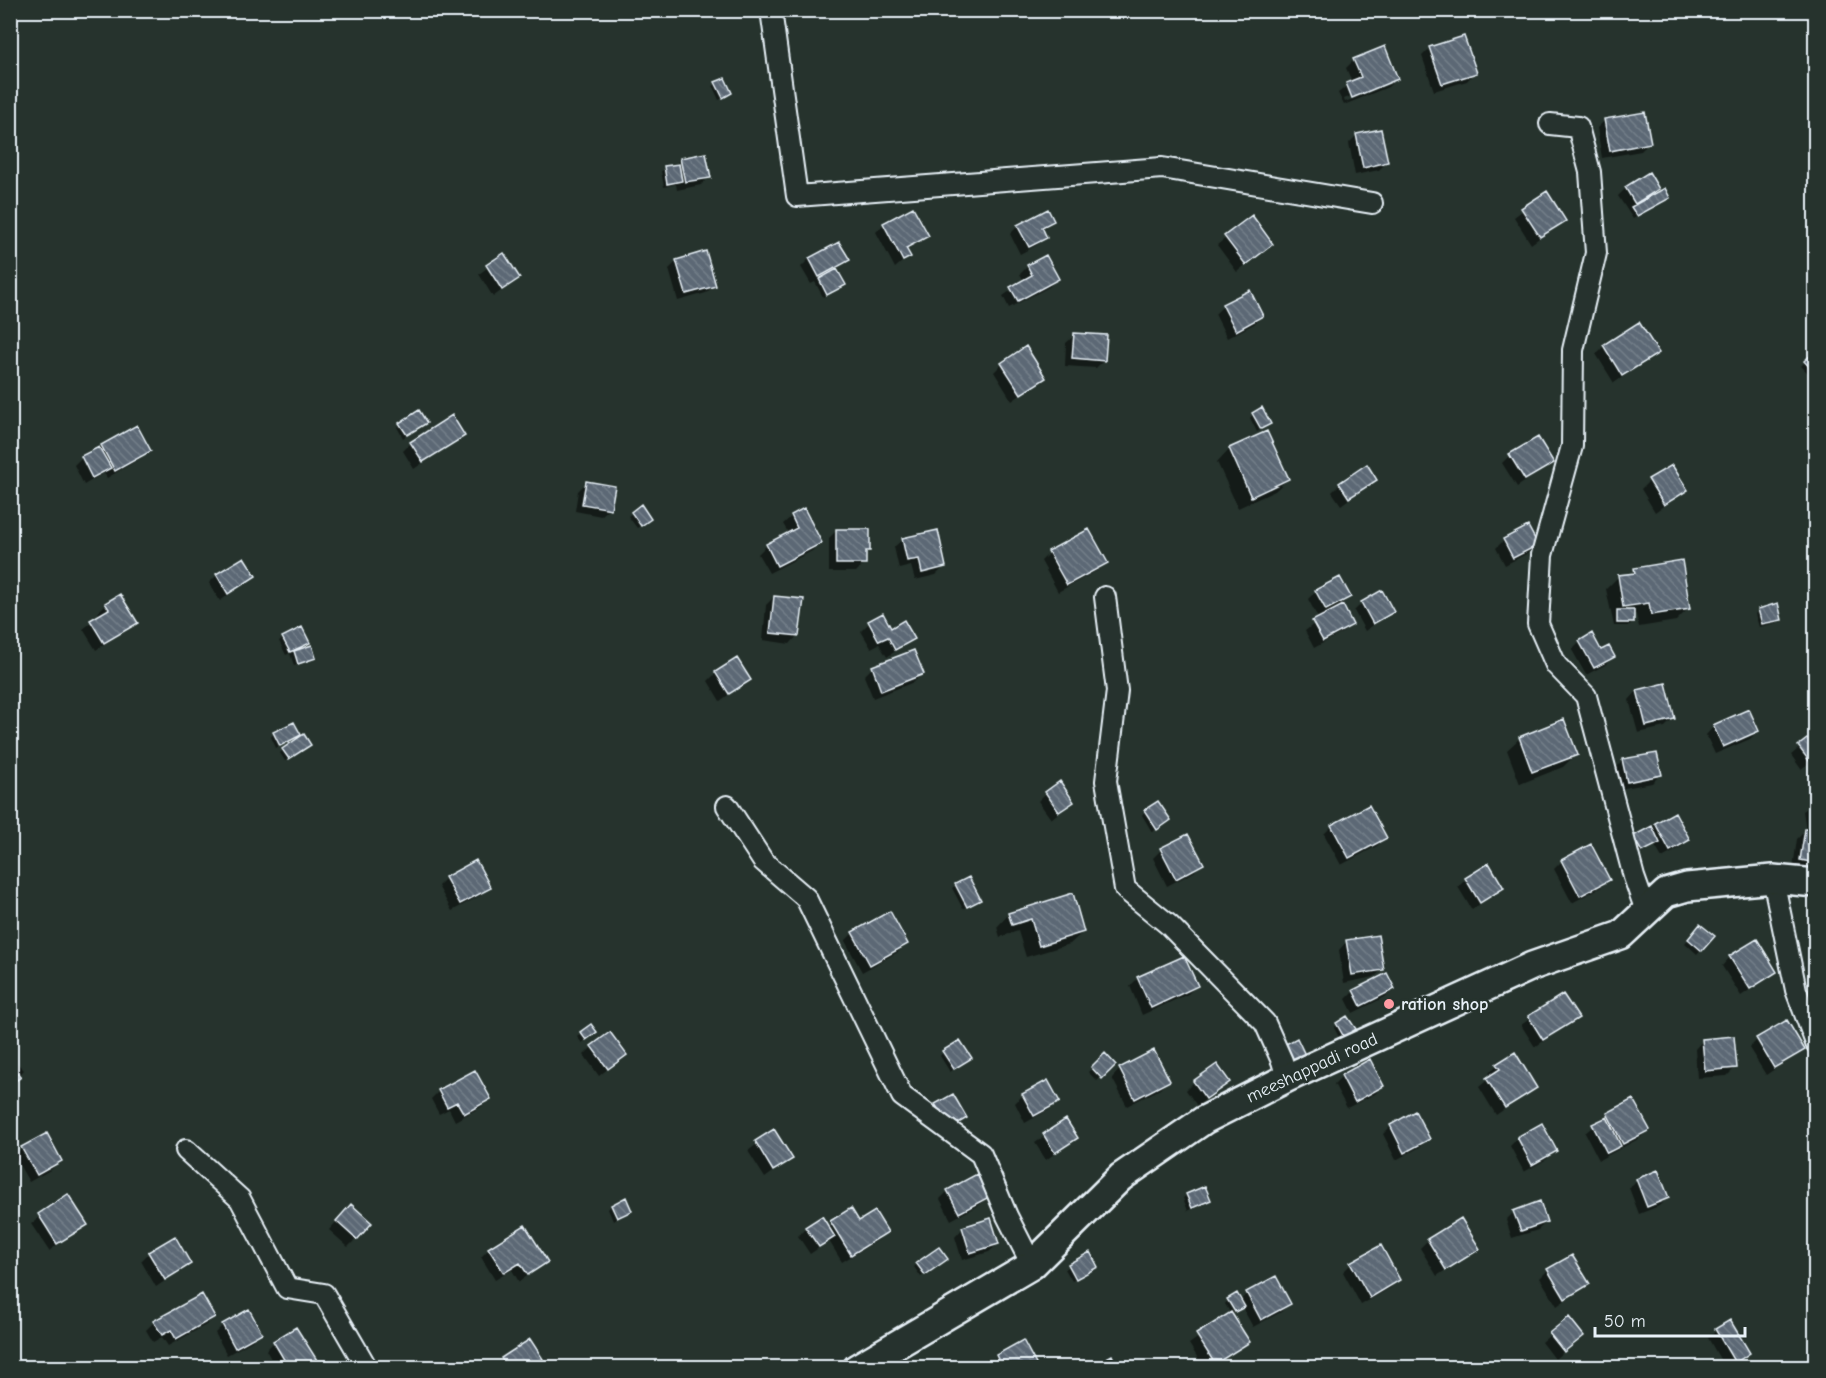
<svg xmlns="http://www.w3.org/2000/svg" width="1826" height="1378" viewBox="0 0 1826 1378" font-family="'Comic Neue',sans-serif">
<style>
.shadow{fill:#0007;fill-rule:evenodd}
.building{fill:url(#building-back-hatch);stroke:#e8f1f8;stroke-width:1.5}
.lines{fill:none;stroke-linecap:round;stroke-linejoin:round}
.street-casing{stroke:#e8f1f8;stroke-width:24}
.secondary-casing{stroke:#e8f1f8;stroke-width:32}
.street{stroke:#26332d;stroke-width:20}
.secondary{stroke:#26332d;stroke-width:27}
.poi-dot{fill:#ff9aa2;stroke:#26332d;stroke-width:2}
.labels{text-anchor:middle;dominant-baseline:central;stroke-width:5;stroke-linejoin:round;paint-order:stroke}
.poi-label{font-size:18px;font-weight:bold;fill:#e8f1f8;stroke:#26332d;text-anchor:start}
.street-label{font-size:18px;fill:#e8f1f8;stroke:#26332d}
</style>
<defs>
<pattern id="building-back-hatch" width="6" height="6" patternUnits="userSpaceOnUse" patternTransform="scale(1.5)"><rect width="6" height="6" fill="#5c6875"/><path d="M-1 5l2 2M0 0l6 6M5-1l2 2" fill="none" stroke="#737e89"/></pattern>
</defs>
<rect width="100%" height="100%" fill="#26332d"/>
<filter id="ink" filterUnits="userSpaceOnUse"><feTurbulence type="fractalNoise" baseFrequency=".0167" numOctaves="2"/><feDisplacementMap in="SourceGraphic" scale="12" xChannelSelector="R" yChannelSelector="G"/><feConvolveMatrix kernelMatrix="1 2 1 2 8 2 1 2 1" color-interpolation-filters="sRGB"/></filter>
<g filter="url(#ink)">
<!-- shadow -->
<path class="shadow" d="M1430 48 1475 72 1467 81 1434 91 1422 56Z
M1354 60 1396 79 1388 87 1344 105 1338 93 1352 82 1346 68ZM1389 81V84L1345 102 1344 99Z
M716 83 731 93 719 100 713 87Z
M1605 120 1649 143 1641 151 1602 158 1597 128Z
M1357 135 1387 162 1379 170 1355 175 1349 143Z
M681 159 709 177 701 185 677 190 676 184 664 187 661 171 674 166Z
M1626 188H1657L1646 199 1669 197 1633 219 1618 196Z
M1546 193 1564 220 1531 244 1514 217Z
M1251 218 1271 244 1237 272 1217 245Z
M1053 221 1042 230 1045 237 1037 245 1020 254 1010 234 1018 226Z
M884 224 927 236 906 250 909 256 895 268 876 232Z
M839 244 848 260 836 270 841 288 823 297 815 282 811 284 801 267 809 259Z
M504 255 519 277 493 297 479 274Z
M677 261 714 285 706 293 678 301 669 269Z
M1028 266 1057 279 1049 287 1009 308 1003 296 1024 281 1020 274Z
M1249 292 1262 316 1254 324 1227 338 1215 314 1223 306Z
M1075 335 1104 360 1096 368 1065 366 1066 343Z
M1604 346 1657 353 1614 383 1596 354Z
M1811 356 1816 360V381L1801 366Z
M1002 364 1044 378 1012 401 994 372Z
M1253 414 1269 424 1257 432 1250 418Z
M425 423 403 438 397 427 400 424Z
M136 427 149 450 141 458 107 478 104 473 84 485 74 465 82 457Z
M1267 433 1288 479 1275 491 1238 508 1217 462 1229 449Z
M463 435 414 469 403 451 411 443Z
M1510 455 1552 463 1517 487 1502 463Z
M1375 480 1341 505 1332 492 1340 484Z
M1649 481 1686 490 1655 512 1641 489Z
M587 482 610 508 601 516 575 511 578 491Z
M632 513 646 522 637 528 628 516Z
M792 516 820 543 812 551 769 573 758 554 766 546 789 534 783 524Z
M837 530 869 550 864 555V564L856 572H829V538Z
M903 539 944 567 936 575 915 580 911 566 899 569 894 547Z
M1504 540 1536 544 1528 553 1505 565 1496 548Z
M1049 553 1106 562 1098 570 1058 592 1041 561Z
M1635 570 1689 608 1676 621 1639 627 1636 614 1633 615V622L1629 626H1614L1606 589 1618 577 1630 575Z
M217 575 255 576 220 601 209 583Z
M1316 591 1349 597 1341 605 1351 624 1343 632 1314 648 1305 631 1319 620 1308 599Z
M774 597 798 635 790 644 763 640 766 605Z
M1362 603 1392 612 1365 631 1354 611Z
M106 604 136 623 96 650 83 629 100 616 98 612Z
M1759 610 1780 619 1776 623 1759 627 1755 614Z
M869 623 890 630 913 639 887 657 879 644 871 648 861 631Z
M283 638 308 642 300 650 314 658 294 666 290 653 286 655 279 641Z
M1580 642 1600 652 1613 657 1605 665 1586 675 1572 650Z
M914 652 922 674 914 682 873 698 864 676 872 668Z
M716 673 749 680 720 701 708 681Z
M1637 691 1673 719 1665 727 1638 733 1629 700Z
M1748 711 1758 731 1750 739 1715 754 1706 735 1714 726Z
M274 733 300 735 276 748 271 737Z
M1816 734V772H1815L1808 764 1801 769 1791 755Z
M1520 738 1576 754 1563 767 1520 784 1507 750Z
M305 748 285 761 280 753 283 750Z
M1623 761 1660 775 1652 783 1619 789 1615 769Z
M1046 793 1072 802 1051 819 1038 801Z
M1816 802V872L1793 868 1797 839 1806 830 1803 811Z
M1145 811 1166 823 1152 832 1142 815Z
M1656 824 1688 840 1680 848 1662 858 1655 846 1638 855 1630 841Z
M1332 826 1385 838 1377 846 1341 865 1324 834Z
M1161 850 1202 864 1194 872 1167 886 1153 858Z
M1562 861 1609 879 1601 887 1572 903 1554 869Z
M446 878 489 887 481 895 452 911 438 886Z
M1466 879 1502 887 1472 910 1458 887Z
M956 885 979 900 963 909 952 888Z
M1072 895 1083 932 1070 944 1026 957 1018 931 1000 937 997 927 1009 914Z
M1697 929 1713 936 1697 954 1685 943Z
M853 933 906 944 898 952 862 972 845 941Z
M1347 941 1383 969 1374 977 1344 983 1339 950Z
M1730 957 1775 972 1741 996 1722 966Z
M1138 978 1196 986 1188 994 1142 1015 1130 986Z
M1394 989 1385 997 1353 1013 1346 999 1354 991Z
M1563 996 1577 1018 1535 1047 1521 1025Z
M1337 1024 1350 1033 1340 1039 1334 1028Z
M581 1033 591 1036 582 1043 577 1037Z
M1703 1040 1735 1068 1727 1076 1697 1078 1695 1049Z
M1757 1040 1803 1050 1766 1075 1749 1048Z
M592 1047 625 1055 599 1076 584 1055Z
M943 1052 966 1061 950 1072 940 1056Z
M1105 1056 1114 1065 1097 1081 1088 1072Z
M15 1061 24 1070 10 1085V1065Z
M1497 1065 1535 1088 1496 1115 1479 1087 1492 1076 1489 1073Z
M1120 1069 1168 1081 1160 1089 1127 1106 1112 1078Z
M1342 1076 1383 1086 1375 1094 1347 1108 1334 1084Z
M1194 1082H1228L1197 1106 1186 1090Z
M439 1091 489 1099 481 1107 455 1121 449 1109 439 1114 431 1099Z
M1023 1095 1058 1101 1050 1109 1025 1123 1015 1103Z
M1632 1101 1648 1130 1640 1138 1599 1160 1585 1133 1608 1114Z
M1066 1121 1076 1138 1046 1160 1035 1143Z
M1391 1126 1428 1139 1420 1147 1396 1160 1383 1134Z
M774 1131 791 1159 765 1178 748 1151Z
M1518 1138 1555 1151 1547 1159 1524 1172 1510 1146Z
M22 1148 60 1161 52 1169 29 1182 14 1156Z
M1637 1180 1667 1198 1659 1206 1639 1214 1629 1188Z
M948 1191 987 1197 979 1205 951 1220 940 1199Z
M1187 1195 1209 1200 1188 1211 1183 1198Z
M67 1196 86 1224 49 1251 31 1224Z
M611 1206 630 1210 613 1221 608 1209Z
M1514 1212 1546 1222 1538 1230 1512 1238 1506 1220Z
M343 1214 356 1239 348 1247 329 1230Z
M831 1222 858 1223 886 1232 878 1240 842 1262 829 1241 810 1254 798 1236 806 1228 827 1227Z
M963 1228 998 1244 989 1252 962 1260 955 1237Z
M1428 1240 1478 1248 1437 1276 1420 1248Z
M489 1249 546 1262 519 1282 512 1270 495 1280 481 1257Z
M149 1253 190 1264 156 1287 141 1261Z
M1089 1254 1096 1267 1072 1281 1065 1269Z
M942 1262 921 1277 914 1267 917 1264Z
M1351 1264 1398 1280 1390 1288 1361 1305 1343 1272Z
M1548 1270 1588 1284 1557 1306 1540 1278Z
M1247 1293 1289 1304 1281 1312 1253 1327 1242 1307 1231 1315 1248 1342 1212 1368H1204L1189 1344 1231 1314 1225 1304 1228 1300 1240 1301Z
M214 1317 206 1325 168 1346 162 1337 153 1342 146 1330 154 1322Z
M1569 1319 1574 1343 1555 1359 1542 1342Z
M223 1325 260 1333 252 1341 227 1355 215 1333Z
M1716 1330 1748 1353 1730 1368H1725L1708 1338Z
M274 1342 320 1368H276L266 1350Z
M1023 1342 1037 1368H990L988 1365 997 1357Z
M502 1359H541L532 1368H494Z"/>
<!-- building -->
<path class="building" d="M1464 36 1477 73 1442 84 1429 47Z
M1385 46 1398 79 1352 98 1346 83 1361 77 1353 59Z
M725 78 732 93 723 98 715 82Z
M1645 112 1651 143 1610 151 1604 119Z
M1381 129 1388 162 1363 168 1356 134Z
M706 153 711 178 685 182 680 158Z
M679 164 682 181 667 184 664 166Z
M1649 172 1659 189 1635 204 1625 187Z
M1665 188 1670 198 1637 216 1631 207Z
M1547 191 1566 221 1540 237 1521 208Z
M913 207 929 236 906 248 911 257 903 261 883 223Z
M1048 209 1054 221 1042 227 1047 238 1029 247 1017 225Z
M1252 215 1273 244 1246 265 1224 236Z
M839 242 850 260 819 277 809 258Z
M706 251 716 286 686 294 676 260Z
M504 253 520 278 502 290 486 265Z
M1046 255 1059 279 1018 301 1010 287 1032 275 1027 265Z
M837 269 846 285 827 295 819 279Z
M1250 290 1263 316 1236 331 1222 304Z
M1639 322 1659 353 1622 376 1603 345Z
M1074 333 1107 335 1105 361 1072 358Z
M1026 346 1046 378 1021 394 1001 363Z
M1812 354 1816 358V374L1804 361Z
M1262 407 1271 424 1261 429 1252 413Z
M419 410 427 423 407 435 399 423Z
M452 415 465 436 423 462 410 442Z
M137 425 151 451 115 471 101 445Z
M1267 431 1289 479 1251 497 1229 448Z
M1538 437 1554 463 1525 480 1509 454Z
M99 447 111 468 92 478 81 456Z
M1367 464 1377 480 1349 498 1339 483Z
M1672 465 1688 490 1664 505 1648 479Z
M586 481 615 486 611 509 582 504Z
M641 504 651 519 641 526 631 512Z
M804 508 822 543 777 566 766 544 797 528 791 515Z
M1528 526 1538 545 1513 558 1503 539Z
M836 529H870V551H866V564H836Z
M1089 529 1108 563 1067 585 1048 551Z
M938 530 946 567 922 573 919 559 907 561 902 538Z
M244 557 256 576 228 594 216 574Z
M1682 560 1690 609 1651 615 1649 603 1623 607 1618 575 1635 573 1634 568Z
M1340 577 1351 597 1326 610 1315 590Z
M1382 590 1394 612 1373 624 1361 602Z
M120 594 138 623 104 643 90 620 109 609 105 603Z
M774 596 804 599 799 636 770 633Z
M1778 603 1782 620 1762 624 1758 609Z
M1343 605 1353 625 1323 641 1312 621Z
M1617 610H1634V623H1617Z
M883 613 891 628 904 620 915 639 895 650 888 637 879 641 868 621Z
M302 627 310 643 290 652 282 637Z
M1592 633 1601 650 1609 646 1615 657 1594 668 1579 641Z
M312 645 316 658 298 664 294 651Z
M914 650 924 674 881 691 872 666Z
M737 658 751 680 729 694 715 672Z
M1666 683 1675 719 1646 726 1637 690Z
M1749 709 1759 731 1723 747 1713 725Z
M1564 719 1578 755 1532 772 1519 737Z
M294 722 301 735 280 746 273 732Z
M1816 732V758L1810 762 1798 746Z
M304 734 311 745 289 759 282 749Z
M1657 753 1662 775 1627 782 1622 759Z
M1060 781 1074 802 1059 812 1045 792Z
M1158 801 1171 820 1157 830 1144 810Z
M1369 805 1387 838 1349 858 1331 825Z
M1675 812 1690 840 1670 851 1655 823Z
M1652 826 1660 843 1642 852 1633 836Z
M1805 829 1816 831V863L1800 860Z
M1188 834 1204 864 1176 879 1160 848Z
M1591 844 1610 880 1580 896 1561 860Z
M476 860 491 888 460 904 445 877Z
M1489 863 1504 888 1480 903 1465 878Z
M969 877 981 900 967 907 955 884Z
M1073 893 1084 932 1039 946 1031 919 1012 925 1008 913Z
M890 911 908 944 870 965 852 932Z
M1700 924 1715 936 1702 951 1688 939Z
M1378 935 1384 970 1352 975 1346 940Z
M1757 939 1777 972 1750 989 1729 956Z
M1184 956 1198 986 1151 1008 1137 977Z
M1387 973 1395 989 1361 1006 1353 990Z
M1563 994 1579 1018 1543 1040 1528 1016Z
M1347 1016 1356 1029 1344 1037 1336 1023Z
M1787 1020 1805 1050 1774 1068 1756 1038Z
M591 1024 597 1032 586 1040 580 1032Z
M610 1032 627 1055 608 1069 591 1046Z
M1734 1036 1737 1068 1705 1071 1702 1039Z
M1297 1038 1305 1055 1290 1062 1282 1046Z
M960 1040 972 1058 954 1069 942 1051Z
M1154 1050 1170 1081 1135 1099 1119 1068Z
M1515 1052 1537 1088 1505 1108 1486 1078 1500 1069 1496 1064Z
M1105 1053 1116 1065 1102 1079 1091 1067Z
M1370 1059 1384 1086 1355 1102 1341 1075Z
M10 1064 21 1077 10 1085Z
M1217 1064 1230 1082 1206 1099 1193 1081Z
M475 1070 491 1099 464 1114 457 1102 447 1107 438 1090Z
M1048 1080 1060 1102 1034 1116 1022 1094Z
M953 1094 967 1118 950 1128 935 1104Z
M1633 1099 1650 1130 1623 1144 1607 1113Z
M1415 1111 1430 1139 1404 1153 1390 1125Z
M1607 1117 1621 1146 1607 1153 1592 1124Z
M1066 1119 1078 1138 1055 1153 1043 1134Z
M1542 1123 1557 1151 1532 1165 1517 1137Z
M774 1129 793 1159 773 1171 755 1141Z
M47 1133 62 1161 37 1175 21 1147Z
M1658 1170 1669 1198 1647 1207 1636 1179Z
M977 1174 989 1197 959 1213 947 1190Z
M1205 1186 1211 1200 1192 1208 1186 1194Z
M68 1194 88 1225 57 1244 38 1214Z
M626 1197 632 1211 617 1218 611 1205Z
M1540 1201 1547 1222 1521 1231 1513 1211Z
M351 1204 372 1223 357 1240 336 1221Z
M851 1208 859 1221 875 1211 888 1232 851 1255 830 1221Z
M822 1216 835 1237 819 1247 805 1227Z
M991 1218 999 1244 970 1253 962 1227Z
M1461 1218 1480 1249 1446 1270 1427 1239Z
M525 1225 548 1262 528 1275 520 1263 504 1273 488 1248Z
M175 1236 191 1264 165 1280 148 1252Z
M1381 1245 1400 1280 1370 1298 1350 1262Z
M939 1247 948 1259 925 1275 916 1263Z
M1090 1252 1098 1267 1076 1279 1068 1264Z
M1572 1255 1590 1284 1565 1299 1547 1269Z
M1276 1276 1291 1304 1261 1320 1246 1292Z
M1237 1293 1245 1307 1235 1312 1227 1299Z
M202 1294 215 1317 176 1339 171 1330 162 1335 153 1321Z
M249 1309 262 1333 235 1348 222 1324Z
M1231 1312 1250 1342 1215 1364 1196 1334Z
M1569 1317 1584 1336 1564 1352 1549 1333Z
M1730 1320 1750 1353 1735 1363 1715 1329Z
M296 1327 322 1368H289L273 1341Z
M530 1339 543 1359 530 1368H507L501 1358Z
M1023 1340 1038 1368H1002L996 1355Z
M1112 1355 1118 1368H1088Z"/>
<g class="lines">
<!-- street casing -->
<g class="street-casing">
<path id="street" d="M771 10 797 196 1162 168 1372 203
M1550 124 1578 127 1590 172 1596 253 1573 350 1572 446 1542 555 1538 624 1556 665 1586 696 1634 877 1646 911
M1105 597 1117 691 1106 781 1125 889 1169 925 1265 1023 1282 1061 1287 1078
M727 806 763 861 806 898 902 1096 981 1154 1007 1216 1032 1265
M1773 879 1796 990 1816 1043
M186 1150 240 1199 287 1288 324 1294 367 1368"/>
</g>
<!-- secondary casing -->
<g class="secondary-casing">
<path id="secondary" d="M857 1368 1032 1265 1121 1177 1204 1120 1287 1078 1532 966 1621 935 1666 893 1687 887 1773 879 1816 883"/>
</g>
<!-- street -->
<use href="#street" class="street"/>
<!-- secondary -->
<use href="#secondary" class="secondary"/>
</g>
</g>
<!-- markers -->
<circle class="poi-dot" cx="1389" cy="1004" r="6"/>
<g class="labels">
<!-- poi labels -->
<g class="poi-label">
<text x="1401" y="1004">ration shop</text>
</g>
<!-- street labels -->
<g class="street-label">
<text transform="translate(1312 1068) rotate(-25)">meeshappadi road</text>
</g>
</g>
<!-- margin -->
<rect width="1826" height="1378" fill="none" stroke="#26332d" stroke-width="36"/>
<rect x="18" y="18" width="1790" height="1342" fill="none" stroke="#e8f1f8" stroke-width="2" filter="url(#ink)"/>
<!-- scale -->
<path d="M1595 1327v9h150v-9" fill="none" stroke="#e8f1f8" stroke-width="3"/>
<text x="1604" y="1327" font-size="18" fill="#e8f1f8" stroke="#26332d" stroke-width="4.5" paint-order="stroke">50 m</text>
</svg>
